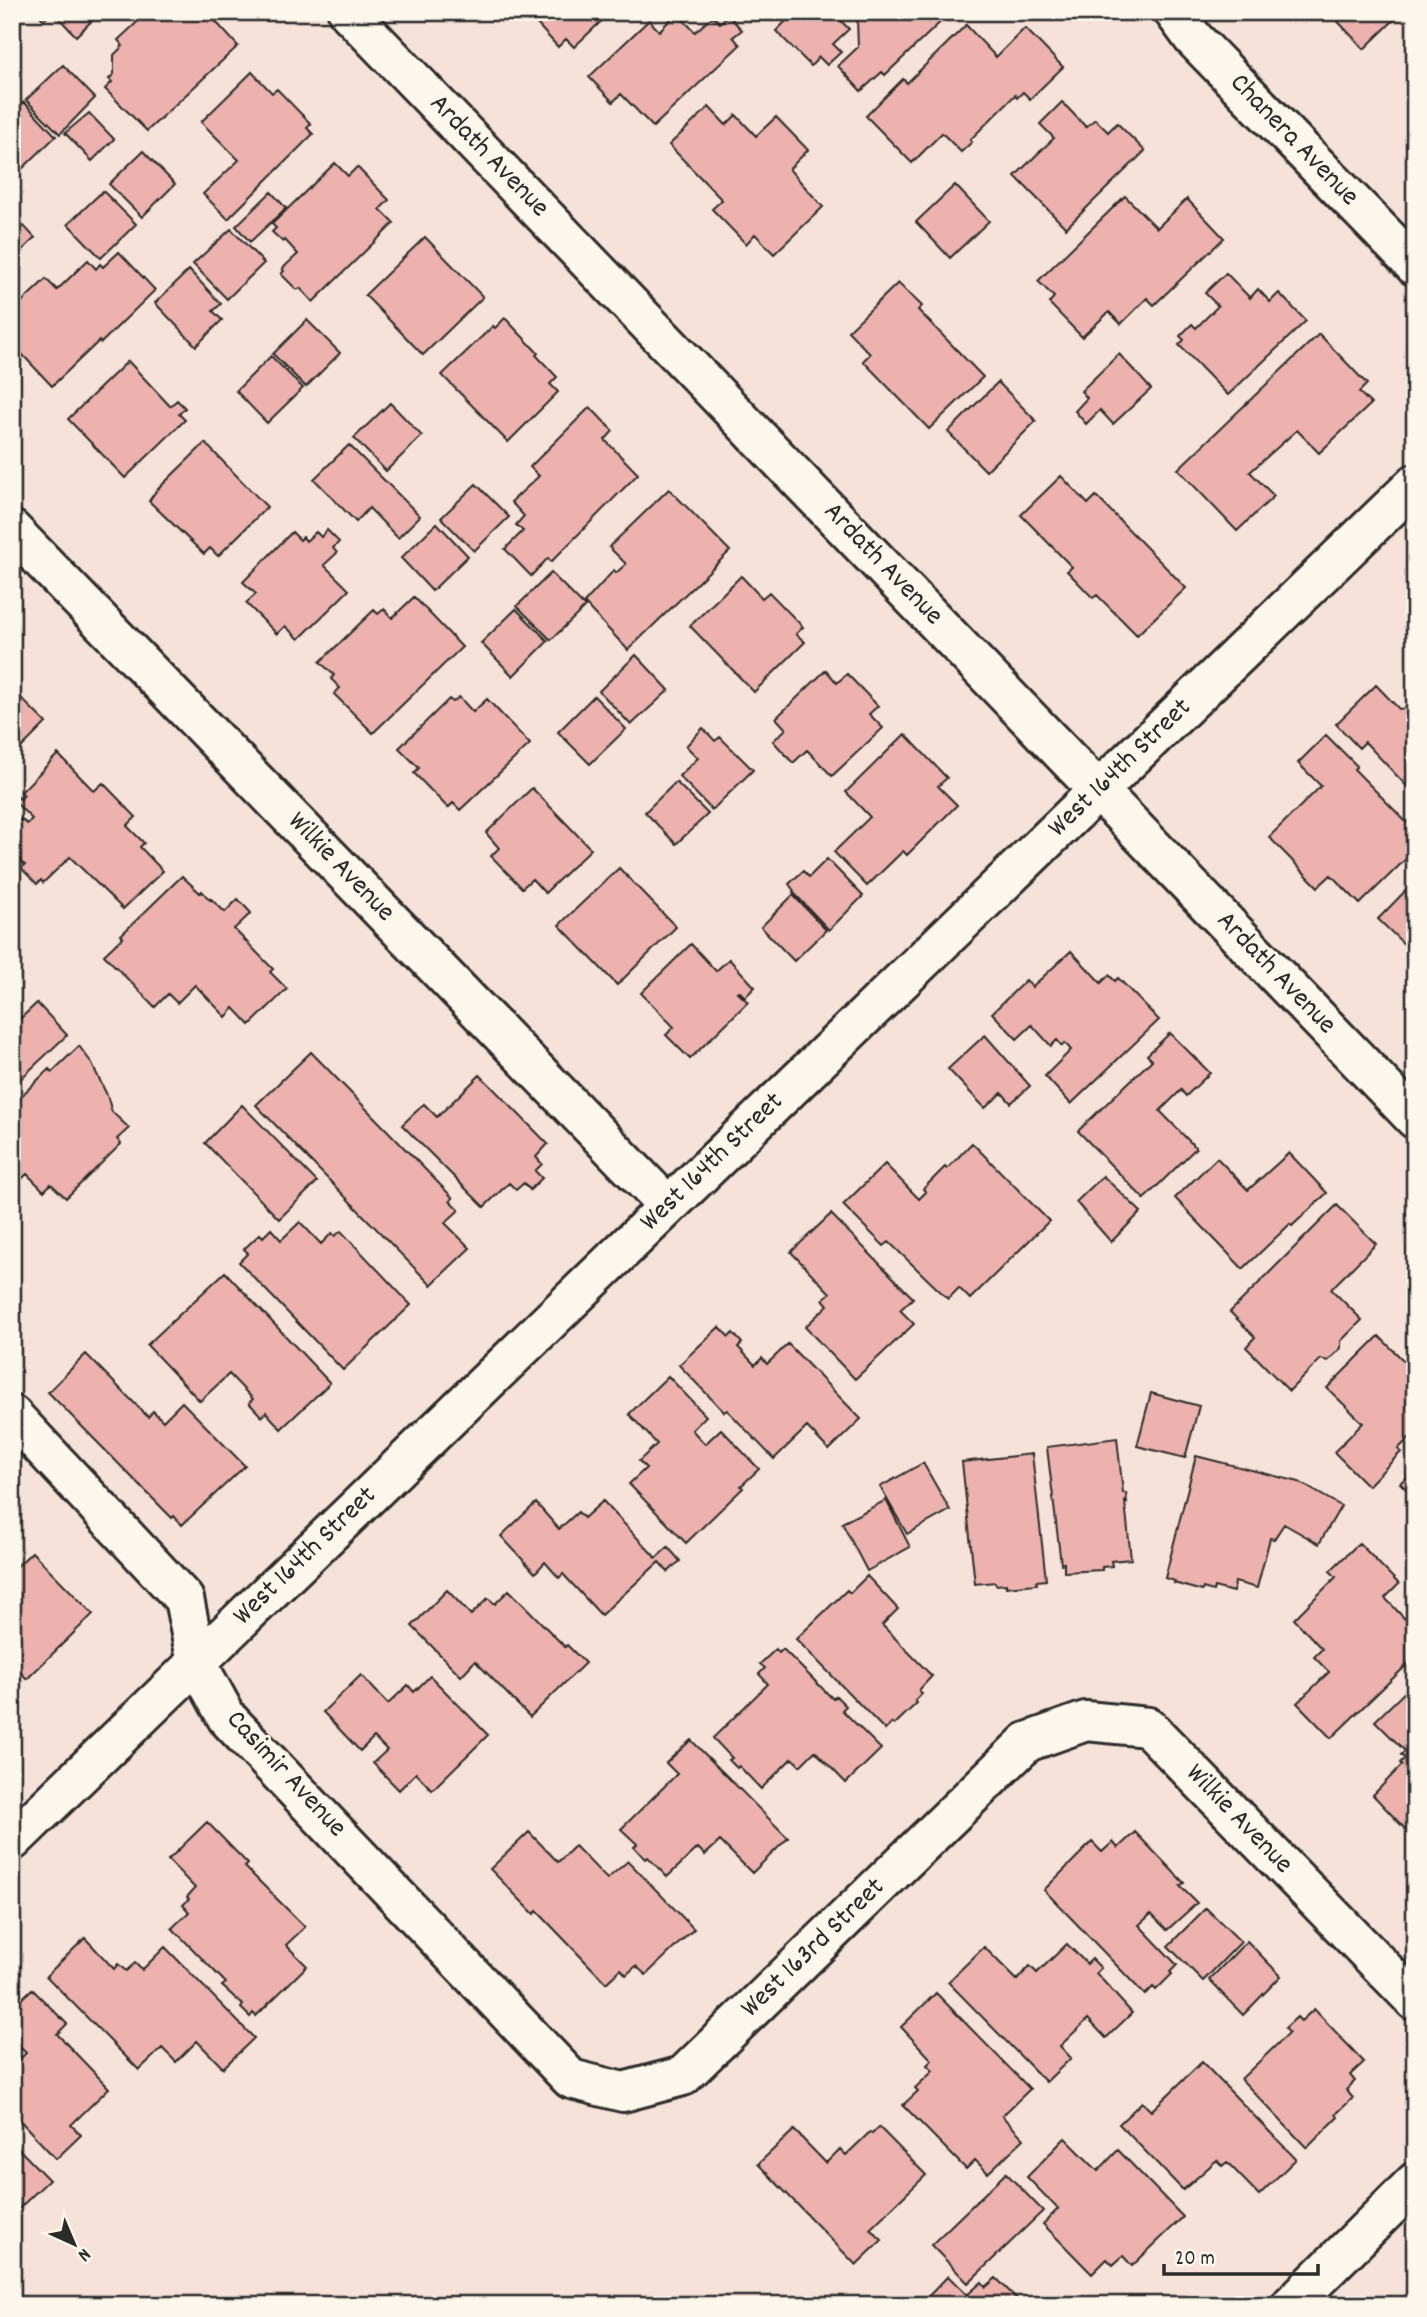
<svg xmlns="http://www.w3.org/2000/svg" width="1427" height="2317" viewBox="0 0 1427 2317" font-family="Dekko,sans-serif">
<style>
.building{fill:#edb2ad;stroke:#2b2b2b;stroke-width:2}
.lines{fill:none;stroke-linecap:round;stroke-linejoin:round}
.minor-casing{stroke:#2b2b2b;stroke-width:44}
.minor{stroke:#fbf7ec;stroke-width:38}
.labels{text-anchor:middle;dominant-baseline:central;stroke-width:5;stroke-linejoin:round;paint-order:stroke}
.street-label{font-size:28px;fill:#2b2b2b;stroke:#fbf7ec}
</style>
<rect width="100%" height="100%" fill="#f7e2d9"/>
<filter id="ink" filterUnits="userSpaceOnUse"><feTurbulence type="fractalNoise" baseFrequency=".0143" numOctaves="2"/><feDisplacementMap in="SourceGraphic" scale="14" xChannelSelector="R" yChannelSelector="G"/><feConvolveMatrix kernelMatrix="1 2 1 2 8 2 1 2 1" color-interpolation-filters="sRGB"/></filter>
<g filter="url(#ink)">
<!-- building -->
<path class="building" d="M36 12H51L44 20Z
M53 12H101L76 36Z
M148 12H207L238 46 147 131 105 89 112 82 109 79 114 74V55L123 46 118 40Z
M526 12H611L574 47 566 39 558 47Z
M795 12H832L849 29 833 44 841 52 827 65 819 57 811 66 776 31Z
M850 12H951L885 75 882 72 861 91 838 66 858 47 857 19Z
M1329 12H1396L1398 16 1364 49Z
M677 13 695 32 713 16 720 23 728 15 742 30 733 37 740 45 653 127 621 94 613 102 589 77 649 20 659 31Z
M966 25 996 57 1025 28 1063 67 1030 99 1023 92 1017 98 1015 95 970 140 972 142 961 152 942 133 912 163 866 116 903 79 907 83Z
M63 65 95 98 60 134 26 100Z
M252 72 272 93 277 89 311 124 307 128 313 134 228 219 203 194 239 160 201 122Z
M24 102 56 136 22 169 12 159V114Z
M1062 102 1086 127 1095 119 1108 132 1117 123 1145 151 1066 228 1015 176 1054 138 1040 124Z
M709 107 726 125 736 115 756 136 776 117 808 150 789 169 823 207 774 254 755 234 746 244 712 209 722 200 669 145Z
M89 113 114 139 92 161 65 133Z
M143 151 175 184 142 217 109 184Z
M335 163 348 176 357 167 389 200 380 209 394 223 313 302 300 288 297 290 281 274 284 271 282 269 298 254 285 240 283 242 272 232 276 228 272 224Z
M955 185 989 221 950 258 916 222Z
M103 191 136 224 101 258 68 224Z
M271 192 286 208 250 242 236 226Z
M1125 196 1157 228 1187 199 1224 238 1154 305 1147 298 1121 324 1109 312 1082 337 1049 303 1054 297 1038 281Z
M12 226 19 230 24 226 35 238 12 260Z
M231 229 264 263 227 299 193 264Z
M425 237 483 297 423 355 365 295Z
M119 252 155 290 101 343 99 341 52 386 20 352 12 360V311L46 279 57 290 88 260 96 269 100 264 103 267Z
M189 270 221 304 213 311 222 320 196 346 155 303Z
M1226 273 1250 298 1258 289 1270 302 1279 293 1306 321 1228 395 1179 345 1184 340 1180 336 1192 324 1196 328 1218 306 1205 293Z
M898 283 922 306 918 310 983 377 929 429 863 361 870 354 848 331Z
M505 318 538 353 536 355 557 377 550 384 558 392 508 442 442 375 493 326 495 328Z
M307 320 340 353 306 387 273 354Z
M1319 334 1367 384 1359 392 1371 404 1319 453 1297 430 1250 472 1274 496 1237 531 1178 469Z
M1119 354 1151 389 1113 424 1100 410 1086 424 1075 411 1087 398 1081 391Z
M271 356 303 388 267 423 236 391Z
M128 361 170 406 177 400 185 408 179 414 185 420 125 478 68 419Z
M998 382 1036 421 986 471 948 432Z
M390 403 422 436 386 471 354 438Z
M590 407 613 431 605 440 638 474 551 562 548 558 531 576 505 549 523 531 516 525 524 516 511 502 539 476 530 467Z
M205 443 267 507 218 556 210 548 204 554 149 501 156 491Z
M349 445 420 516 398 538 369 508 356 522 314 479Z
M1061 476 1088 504 1096 496 1186 588 1137 635 1097 595 1093 598 1067 571 1072 567 1021 515Z
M476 484 509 517 474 551 441 518Z
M669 489 730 551 628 650 584 603 614 570 616 573 626 564 609 547Z
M437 523 468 556 432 591 401 558Z
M327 530 339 542 333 548 337 553 324 565 349 590 299 639 285 626 277 634 246 603 256 594 243 582 292 532 300 540 303 537 306 541 316 532 321 537Z
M551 573 585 607 551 640 517 606Z
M741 576 762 598 769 592 803 627 796 634 805 642 754 692 690 626Z
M414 597 462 647 373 733 334 694 340 688 331 679 334 675 320 662 374 610 378 614 384 609 392 618Z
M516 609 548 641 513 676 481 643Z
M636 655 669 690 631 725 599 691Z
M826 670 837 683 847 674 878 706 869 714 883 728 832 776 807 750 793 763 773 741 786 729 776 718Z
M1376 685 1399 709 1407 708 1415 700V795L1365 742 1359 748 1336 724Z
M12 689 46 723 12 757Z
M594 696 626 729 590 764 558 732Z
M459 697 473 712 487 699 530 744 460 810 453 803 448 808 414 773 419 768 399 748 449 699 453 702Z
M703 728 715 741 720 737 753 770 712 810 679 776 698 758 686 746Z
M905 734 947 778 938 786 957 805 907 855 903 851 867 886 834 852 870 817 846 792Z
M1326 735 1357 766 1354 769 1415 831V850L1360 904 1331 875 1318 887 1269 837 1321 786 1298 763Z
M58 754 94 791 103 783 136 817 127 826 144 843 140 847 163 871 123 909 70 857 43 883 41 880 37 884 21 868 25 865 22 863 19 866 12 859V839L18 833 12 827 21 819 27 824 32 819 16 803 12 806V791L20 799 24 795 21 792Z
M676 782 708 814 676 844 645 812Z
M532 788 591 849 545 893 532 879 522 888 491 856 499 848 486 833Z
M827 859 863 896 829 930 793 892 794 891 789 884 803 871 809 877Z
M619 868 676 927 617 985 559 925Z
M182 876 200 893 202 891 210 900 211 899 225 912 238 899 251 913 234 929 273 969 270 972 287 989 250 1025 234 1008 226 1017 195 985 177 1003 168 994 155 1007 104 955 123 937 121 935Z
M1415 881V955L1378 919Z
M793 895 826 930 794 961 761 927Z
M691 944 716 971 729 959 755 987 745 997 739 991 737 992 748 1002 690 1059 666 1035 674 1027 641 993Z
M1071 951 1101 983 1109 975 1115 981 1118 978 1159 1020 1071 1104 1045 1076 1071 1050 1065 1043 1062 1046 1057 1040 1051 1046 1032 1025 1017 1039 992 1013 1026 980 1032 987Z
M37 1003 67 1035 12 1087V1009L21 1018Z
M1170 1033 1210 1073 1186 1096 1181 1090 1160 1111 1196 1148 1144 1199 1078 1131 1152 1060 1147 1055Z
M985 1035 1030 1086 1011 1103 1002 1093 985 1108 948 1069Z
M79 1046 91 1062 107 1095 112 1112 129 1128 117 1139 121 1144 66 1198 51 1184 44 1191 27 1174 12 1188V1105L49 1069 52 1072Z
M311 1052 453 1198 450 1201 459 1210 445 1223 470 1248 431 1285 256 1105Z
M480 1075 548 1144 536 1157 542 1164 535 1171 542 1178 530 1190 524 1183 516 1190 509 1183 484 1207 402 1125 424 1104 437 1117Z
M242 1105 317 1182 279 1219 205 1143Z
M972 1143 1049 1221 970 1299 959 1288 948 1299 889 1242 884 1246 843 1205 885 1164 919 1199 926 1192 923 1189 945 1167 947 1169Z
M1289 1153 1327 1193 1292 1226 1290 1224 1243 1269 1175 1198 1217 1158 1248 1190Z
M1103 1176 1141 1212 1111 1242 1076 1202Z
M1337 1205 1376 1244 1331 1289 1362 1320 1341 1341V1348L1328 1361 1321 1359 1289 1391 1246 1347 1255 1337 1230 1312Z
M831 1214 913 1298 900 1310 914 1324 855 1379 805 1327 828 1305 823 1299 830 1293 791 1252Z
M300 1222 321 1244 332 1233 335 1236 341 1231 411 1305 343 1370 239 1262 248 1253 244 1249 260 1234 263 1237 271 1229 281 1240Z
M225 1272 330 1383 281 1429 266 1412 262 1417 249 1403 253 1399 229 1374 200 1401 147 1345Z
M719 1327 729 1337 733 1333 742 1343 738 1347 755 1365 762 1358 767 1364 788 1344 861 1419 829 1450 807 1427 774 1459 727 1410 724 1412 679 1365Z
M1379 1336 1415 1372V1432L1398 1449 1401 1452 1368 1486 1334 1452 1363 1423 1327 1388Z
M86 1354 148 1417 153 1411 163 1421 182 1402 245 1466 182 1525 174 1516 172 1518 48 1392Z
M668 1376 706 1416 692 1430 705 1444 721 1429 759 1469 741 1486 743 1488 686 1543 629 1484 646 1468 639 1461 657 1444 629 1414Z
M1151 1393 1199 1406 1185 1458 1137 1446Z
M1117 1438 1123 1493H1126L1127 1503 1125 1502 1131 1559 1111 1561 1112 1566 1102 1567V1570L1064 1572V1563L1061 1564 1047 1447Z
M1032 1454 1046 1580 1036 1581 1037 1584 1006 1587V1584L996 1585 995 1582 975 1584 962 1462Z
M1196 1456 1299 1482 1341 1506 1319 1544 1284 1524 1274 1539 1270 1538 1257 1588 1235 1582 1233 1592 1214 1587 1213 1591 1203 1588 1202 1591 1174 1583 1175 1581 1165 1578Z
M923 1463 950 1510 907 1534 880 1487Z
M1415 1469V1498L1400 1483Z
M886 1500 910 1547 867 1571 842 1523Z
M603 1501 656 1558 668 1547 680 1561 668 1572 659 1562 601 1615 563 1574 559 1578 545 1562 535 1573 501 1536 536 1503 559 1529 578 1512 584 1518Z
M1359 1543 1399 1584 1385 1598 1405 1619 1408 1616 1415 1623V1657L1331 1738 1297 1703 1329 1672 1314 1657 1322 1649 1294 1619 1336 1577 1330 1571Z
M32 1552 93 1614 27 1679 12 1663V1571Z
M867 1576 898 1609 882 1625 932 1676 919 1690 922 1694 915 1701 917 1703 894 1725 892 1723 885 1730 796 1639 847 1590 850 1593Z
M447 1590 471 1615 488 1598 495 1604 509 1590 565 1647 567 1645 585 1663 530 1717 475 1661 461 1676 412 1626Z
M776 1649 779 1653 783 1649 833 1699 836 1696 846 1706 842 1710 881 1749 846 1783 815 1751 800 1766 792 1758 761 1789 739 1766 737 1768 729 1760 732 1758 713 1738 768 1684 759 1674 765 1668 760 1664Z
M361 1675 388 1704 408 1685 414 1692 430 1676 488 1735 432 1790 416 1773 399 1790 373 1763 387 1750 374 1737 360 1751 323 1712Z
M1415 1682V1821L1406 1830 1373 1795 1402 1765 1400 1763 1405 1758 1401 1755 1405 1751 1375 1721Z
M691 1740 788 1838 752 1873 720 1841 705 1855 698 1848 667 1877 648 1857 645 1859 634 1847 637 1844 621 1829 677 1774 666 1763Z
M207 1822 248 1864 245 1867 305 1927 286 1945 307 1966 256 2016 253 2013 250 2017 241 2008 243 2005 222 1986 226 1983 172 1928 189 1912 183 1905 189 1899 187 1897 195 1888 168 1860Z
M529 1832 558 1862 575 1846 607 1879 628 1861 694 1929 646 1975 636 1966 626 1975 621 1969 606 1983 537 1911 534 1914 490 1869Z
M1135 1832 1184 1883 1180 1886 1197 1903 1167 1930 1151 1914 1139 1925 1177 1965 1170 1972 1172 1974 1156 1990 1153 1987 1145 1995 1044 1890 1092 1842 1102 1852 1113 1842 1118 1848Z
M1206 1908 1241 1942 1203 1981 1168 1946Z
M85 1938 114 1969 118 1964 126 1971 135 1963 142 1970 165 1947 254 2038 223 2068 197 2041 176 2062 162 2048 139 2070 46 1976Z
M1247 1941 1281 1976 1243 2015 1209 1980Z
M1067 1944 1087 1964 1092 1959 1101 1968 1096 1973 1132 2013 1106 2038 1088 2019 1060 2046 1071 2058 1046 2082 948 1982 984 1947 1017 1980 1030 1966 1037 1973Z
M32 1989 67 2024 57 2034 109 2088 71 2125 81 2135 56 2159 12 2112V2067L26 2053 12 2039V2008Z
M936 1993 1030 2089 1002 2116 1024 2139 988 2173 975 2160 966 2169 903 2105 918 2091 915 2088 933 2071 927 2065 932 2060 901 2027Z
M1314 2009 1364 2062 1350 2075 1355 2081 1346 2090 1353 2098 1336 2114 1338 2117 1307 2148 1241 2079 1289 2033 1285 2028 1297 2017 1301 2021Z
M1202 2062 1296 2159 1259 2195 1227 2162 1222 2166 1217 2160 1183 2190 1119 2124 1142 2102 1151 2111Z
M879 2127 926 2175 870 2229 882 2240 856 2265 758 2164 794 2130 826 2163 840 2149 846 2155 870 2132 872 2134Z
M1065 2138 1098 2171 1118 2150 1183 2217 1132 2266 1123 2256 1113 2265 1107 2259 1092 2274 1043 2224 1058 2209 1027 2177Z
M12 2142 49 2180 12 2215Z
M1006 2173 1043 2211 968 2283 931 2245Z
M948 2276 967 2295 982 2282 986 2287 996 2278 1023 2305H920Z"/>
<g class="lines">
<!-- minor casing -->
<g class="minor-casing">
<path id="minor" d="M348 12 1415 1119
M1174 12 1193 38 1415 266
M12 530 668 1206
M12 1415 184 1599 197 1663 227 1718 571 2079 623 2092 683 2076 1027 1742 1086 1721 1148 1727 1415 2001
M12 1841 1415 484
M1291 2305 1415 2182"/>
</g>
<!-- minor -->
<use href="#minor" class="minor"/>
</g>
</g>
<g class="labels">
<!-- street labels -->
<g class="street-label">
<text transform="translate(1293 141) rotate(46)">Chanera Avenue</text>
<text transform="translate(488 157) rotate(46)">Ardath Avenue</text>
<text transform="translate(882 565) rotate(46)">Ardath Avenue</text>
<text transform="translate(1121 769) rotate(-44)">West 164th Street</text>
<text transform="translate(340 868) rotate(46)">Wilkie Avenue</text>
<text transform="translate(1275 974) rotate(46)">Ardath Avenue</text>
<text transform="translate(713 1163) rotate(-44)">West 164th Street</text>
<text transform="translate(306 1557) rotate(-44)">West 164th Street</text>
<text transform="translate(285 1775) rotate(47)">Casimir Avenue</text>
<text transform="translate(1238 1820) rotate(46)">Wilkie Avenue</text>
<text transform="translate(814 1949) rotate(-44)">West 163rd Street</text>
</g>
</g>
<!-- margin -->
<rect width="1427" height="2317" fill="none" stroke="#fbf7ec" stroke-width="42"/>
<rect x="21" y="21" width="1385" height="2275" fill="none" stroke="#2b2b2b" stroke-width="2.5" filter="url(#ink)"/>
<!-- north arrow -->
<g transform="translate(74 2244) rotate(136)" stroke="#fbf7ec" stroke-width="5" paint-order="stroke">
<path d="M0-5L12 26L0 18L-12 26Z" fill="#2b2b2b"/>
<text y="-10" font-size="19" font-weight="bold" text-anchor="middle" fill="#2b2b2b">N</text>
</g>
<!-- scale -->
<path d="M1164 2264v10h154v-10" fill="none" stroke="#2b2b2b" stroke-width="3.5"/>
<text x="1175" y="2264" font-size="21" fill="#2b2b2b" stroke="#fbf7ec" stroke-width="5" paint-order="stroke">20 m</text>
</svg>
